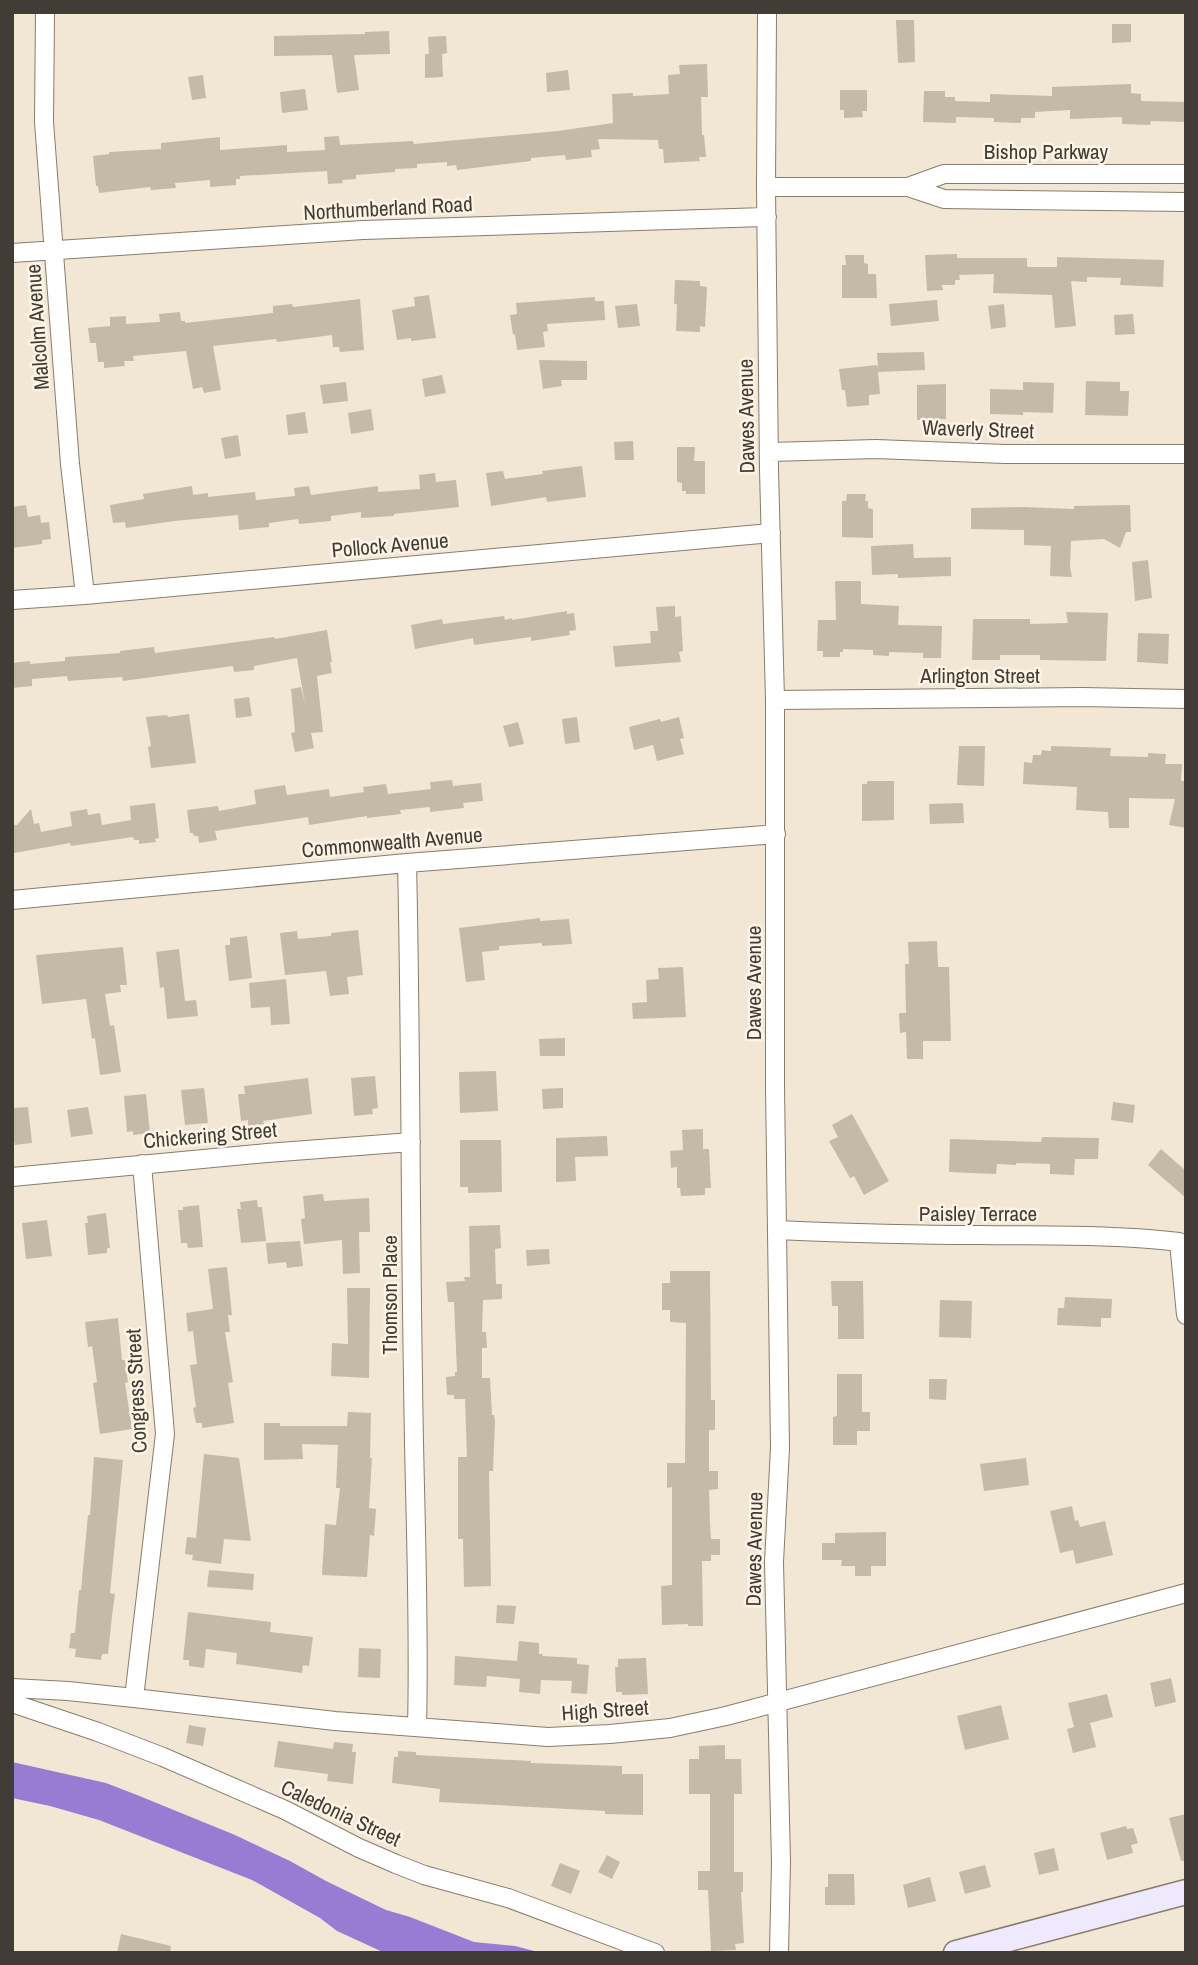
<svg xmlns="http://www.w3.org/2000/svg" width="1198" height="1965" viewBox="0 0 1198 1965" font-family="'Archivo Narrow',sans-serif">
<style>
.water{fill:#967cd3}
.building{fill:#c5baa8}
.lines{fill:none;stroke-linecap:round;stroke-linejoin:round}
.street-casing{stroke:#887d6c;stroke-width:20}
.secondary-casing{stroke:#887d6c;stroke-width:27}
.street{stroke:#fff;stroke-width:18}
.secondary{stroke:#eee9fc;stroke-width:24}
.labels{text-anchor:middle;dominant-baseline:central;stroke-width:5;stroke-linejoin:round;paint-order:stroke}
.street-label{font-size:21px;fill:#413c35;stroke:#fef4e5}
</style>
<rect width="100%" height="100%" fill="#f2e7d4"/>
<!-- water -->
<path class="water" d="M12 1762 106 1783 137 1795 235 1835 290 1861 326 1881 386 1910 410 1917 474 1942 515 1946 542 1953H385L337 1931 320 1918 252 1880 99 1820 50 1806 12 1798Z"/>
<!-- building -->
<path class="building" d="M896 20H914L915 62 898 63Z
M1112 24H1131V42L1112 43Z
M389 31 390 54 354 55 359 90 337 93 332 55 274 56V36L365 34V32Z
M446 36 447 53 442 54 443 77 425 78V54H429L428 37Z
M707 64 708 97H701L702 135H704L706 157H699L700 161 664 163 663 149H659L658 140 598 139 600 149 591 150 592 157 566 160 565 155 531 158V161L457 170 456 165 447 166V162L417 164V168L395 169V172L356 175V179L342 180 343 183 328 184 327 171 240 176V179H236V185L210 187V180L175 183 176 188 151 190 150 187 99 193 98 186H96L93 156 109 154V152L161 149V143L220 137V150L287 145V152L325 150 324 137 339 136 340 145 413 141 414 144 558 131 613 123 612 94 633 93V96L669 94 668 75 680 74 679 65Z
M568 70 570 90 547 92 546 73Z
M203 75 206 98 192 100 188 77Z
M1131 84V93L1141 94V101L1186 102V122L1151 121 1150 125 1122 124V117L1070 119V110L1035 112V118H1021V123L994 122V118L956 117V123L923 122 924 91H945V97H955V101L990 102V94L1052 96V87Z
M305 89 308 110 282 113 280 92Z
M840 90H867V111H862L863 117 844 118V110H840Z
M957 254V258H1027V267H1057V257L1164 260 1163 287 1120 285 1121 278 1087 277V282L1071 281 1076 326 1055 328 1052 295 993 293 994 274 959 275 960 280H955V285H942L943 290 927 291 925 255Z
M845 255H864V263L868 264V274H876L877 298H842V265H846Z
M675 280 700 281V286L707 287 705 327 700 326V332L676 331 677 304H674Z
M429 295 436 338 411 341V338L397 340 392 310 415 306 414 297Z
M595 297V301H604L605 320 547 324 548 331 543 332 545 347 517 350 515 334 513 335 510 315 517 314 516 303Z
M360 299 364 350 340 352 339 347H333L332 335 277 342 276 339 213 346 221 390 204 393 202 387 193 389 186 351 133 356 134 361H124L125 366 104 368V362H98L96 343H90L88 328 110 326V317L126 316V324L160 322 159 314 180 312 181 321H185V323L273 313V306L292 304 293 307Z
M937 300 939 321 891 326 889 304Z
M637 304 640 326 618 328 615 306Z
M1004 304 1006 327 991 329 988 306Z
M1133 314 1135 334 1115 335 1114 315Z
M924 352 925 370 878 372 880 394 869 395V405L847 407 845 390H842L839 369 877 365 878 368 877 353Z
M539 360 587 361V380H561L562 386 543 389Z
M442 375 446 393 425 397 422 379Z
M1086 381 1120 382V391H1129L1128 416 1085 415Z
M346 382 348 401 323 404 320 385Z
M1023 382 1054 383 1053 413 1023 412V415L990 414V389L1023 390Z
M946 384V419L917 420V385Z
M371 409 374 430 351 434 348 413Z
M305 412 308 433 288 435 286 415Z
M238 435 241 456 225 459 221 438Z
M633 441 634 460H615L614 442Z
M677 447H695L694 461H705V494H686V491H682V483L677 482Z
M582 466 586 497 547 502 546 497 491 506 486 473 503 471 505 479 543 474 542 471Z
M435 473 436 482 456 480 459 507 394 514V516L361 518V512L331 516V521L299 524 298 519 269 523V527L239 530 238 515 174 521 126 528 125 522 113 523 110 505 144 499 143 494 192 486 193 495 208 493V497L255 492 256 500 295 496 294 488 309 486 311 495 378 486V492L420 489 419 475Z
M847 494H866L865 501H868V508L873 509V538L842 537V501H846Z
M26 505 28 517 40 515 41 523 49 522 51 539 42 540V544L12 548V507Z
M1130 505 1131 532H1126L1120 548 1104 539 1071 541 1070 567 1072 577 1050 576 1051 546 1024 545V530L971 529V508L1024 507 1074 509V506Z
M913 544 914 558 951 557V576L898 578V574L872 575 871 546Z
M1148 560 1152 598 1135 601 1132 562Z
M835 581H861V604L899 606 898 625 942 626 941 658H923V653L889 652V656L873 655V650L843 649V652H840V657H823V651H817L818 620H836Z
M675 606V617L681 616 683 651 679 652 681 662 615 667 613 646 651 643 650 631H658L656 607Z
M567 611V614L574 613 576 630 569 631 570 635 531 641V637L474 645 473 638 415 649 411 625 442 619 443 624 504 616 505 620 512 618V620Z
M1066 612 1108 613 1106 661 1040 660V655H1000V660H972L973 619H1030V624L1068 623Z
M327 630 332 662H330L332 673 317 676 323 732 311 733 314 748 295 752 291 733 295 732 291 689 301 687 305 704 297 658 254 666V670L234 672 233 666 123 681 122 677 68 681 67 676 32 679V686L12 688V663L30 661V664L65 661V657L120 653V651L154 647 155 653 274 637 275 639Z
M1138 633 1169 634 1168 664 1137 662Z
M249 697 252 716 236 718 234 699Z
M189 714 196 763 151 768 148 747 151 746 146 717 167 715 168 717Z
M577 717 580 742 565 744 562 719Z
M679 717 684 738 680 739 684 754 657 761 653 745 634 750 629 727 660 719 661 722Z
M518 722 524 744 509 747 503 726Z
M959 746H985L984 786 957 785Z
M1051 746 1111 748 1110 756 1148 757V753L1166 754 1165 764H1182L1181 781H1186V828L1169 825 1175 799 1129 798V828H1109L1108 812 1076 810 1077 787 1023 784 1024 762 1032 763 1033 755H1041L1042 750 1051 751Z
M452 780 453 786 481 783 483 801 463 803 464 808 430 812V807L400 810 401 814 367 818V816L309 825 308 817 215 831 217 840 199 843 198 836H194L193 833H190L187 810 218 806 219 811 256 804 254 790 285 785 287 795 329 789 330 797 364 792 363 787 386 784 388 794 431 789 430 782Z
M867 781H894V820L862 821V784H867Z
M155 803 159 838 155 839 156 842 139 844V840H134L133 837 71 846 70 843 14 853 12 825H17L31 809 34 824 39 823 41 832 72 826 70 812 87 809 88 815 100 813 102 825 131 820 130 806Z
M963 803 964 823 930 824 929 804Z
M540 918V921L569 919 572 944 542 946V943L499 946V950L482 952 485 980 466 982 459 928Z
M358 930 363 975 347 977 349 994 330 996 326 971 285 975 280 933 297 931 298 939 331 936V933Z
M247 936 252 978 229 981 225 945H230V938Z
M937 941 938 967H949L951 1041H923V1059H907L906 1032 900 1033 899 1013H906L905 964H909L908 942Z
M123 947 127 985H120L121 992 105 994 110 1026 114 1025 121 1072 100 1075 95 1038 92 1039 86 999 42 1004 36 955Z
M179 949 185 1001 196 1000 198 1016 167 1019 164 987 160 988 156 952Z
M683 967 686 1017 633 1019 632 1003 647 1002 646 980 659 979 658 968Z
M286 979 290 1024 271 1025 270 1007 251 1008 249 983Z
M565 1038V1056H540L539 1039Z
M496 1071 498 1111 460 1113 459 1072Z
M375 1076 378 1108 372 1109 373 1114 354 1116 351 1078Z
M308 1078 312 1114 263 1121 264 1124 248 1126V1120L241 1121 238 1094H245L244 1086Z
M204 1088 208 1123 185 1125 181 1090Z
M563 1088V1108L543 1109 542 1089Z
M146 1094 150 1133 133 1135V1131L127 1132 124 1096Z
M1113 1102 1135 1105 1133 1123 1111 1120Z
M28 1107 32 1143 15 1145 14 1141H12V1108Z
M88 1107 93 1134 71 1137 67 1110Z
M852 1114 889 1181 864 1195 854 1176 850 1178 829 1141 838 1137 832 1125Z
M703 1129V1149H709L711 1188H705V1195L681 1196 680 1188H677V1167L671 1168 670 1151 683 1150 682 1130Z
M607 1136 608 1156 575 1157 576 1181 556 1182V1138Z
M1042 1137 1099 1138 1098 1159H1075L1074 1175 1050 1174V1164L1016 1163V1165L997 1164 996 1174 949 1172 950 1139 1041 1142Z
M460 1140H501L502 1192 468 1193V1187H460Z
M1161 1149 1186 1171V1198L1148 1165Z
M323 1194 324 1201 369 1198 370 1232H359L360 1273 343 1274 342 1240 304 1244 301 1219 305 1218 303 1196Z
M257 1200 258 1207H262L266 1241 241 1243 237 1209H241L240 1202Z
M199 1205 203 1247 188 1248 187 1243H181L178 1210H183V1207Z
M106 1213 110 1248H107V1253L88 1255 85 1223H88L87 1216Z
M47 1220 52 1256 26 1259 22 1223Z
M500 1225 501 1248 495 1249 496 1284H502V1299L483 1300 482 1332H486L487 1348H482V1378H490L492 1415H494L495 1421 493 1471H489L491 1586 464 1587 463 1539H458V1457H467L465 1399H454V1395H447L446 1377 455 1376V1372H457L454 1302H448L446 1282 465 1281 464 1277H470L469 1226Z
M300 1241 303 1266 287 1268 286 1262 268 1264 266 1243Z
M549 1249 550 1264 527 1266 526 1250Z
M227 1267 232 1315H228L230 1332H225L233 1382 228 1383 234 1423 202 1428V1423H196L193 1408 196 1407 190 1365 197 1364 193 1331 188 1332 186 1313 213 1309 208 1269Z
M670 1271H710L711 1400H715V1430H709V1471H718V1489L709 1490 710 1523 711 1539H720V1555H711V1561H702L703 1626H688V1624L662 1625 661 1586 672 1585V1487L667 1488V1463H685L686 1323 670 1322V1310H662V1283H670Z
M831 1281H863L864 1339H838V1306H832Z
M347 1288H370L369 1378 331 1376 332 1343 348 1344Z
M1065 1297 1112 1299 1111 1318H1101V1327L1057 1325 1058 1308H1064Z
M940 1300 972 1301 971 1338 939 1337Z
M118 1318 122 1360H125L128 1382 125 1383 132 1429 100 1434 93 1383 97 1382 92 1346 88 1347 85 1322Z
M837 1374H862V1412H870V1431H857V1445H833V1417L837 1416Z
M929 1379H947L946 1400 929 1399Z
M348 1412 371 1413 370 1458H372L369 1508 376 1509 374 1536 370 1535 367 1577 322 1575 325 1524 336 1525 340 1488H336L338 1445 302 1444 303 1459 264 1460V1423H280V1426H347Z
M204 1454 239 1458 251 1541 224 1539 221 1564 192 1560 193 1555 185 1554 187 1537 196 1538Z
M94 1457 123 1460 110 1593 115 1594 112 1616 108 1654H102L101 1660 75 1657 76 1649 69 1648 71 1633H75L79 1590H81L88 1515H90Z
M1026 1458 1029 1485 984 1491 980 1464Z
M1072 1506 1075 1521 1078 1520 1080 1527 1105 1521 1113 1555 1076 1564 1073 1550 1060 1553 1050 1511Z
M886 1532V1566H871V1576H855V1566H841L842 1560H822V1543H835V1533Z
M209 1570 254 1574 253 1590 207 1587Z
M497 1605 516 1606 514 1624 496 1623Z
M188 1612 271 1622 270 1632 313 1637 309 1666 303 1665 302 1673 236 1664 237 1653 206 1649 204 1668 189 1666V1660H183Z
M519 1641 539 1643V1654H543L542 1656 577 1658V1664L589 1665 587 1694 571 1693 572 1681 541 1680 540 1694 519 1692 520 1679 487 1676 486 1687 454 1685 455 1656 517 1661Z
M359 1648 381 1649 380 1678 358 1677Z
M646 1658 648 1694 622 1695V1692H616L615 1667H618V1659Z
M1171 1678 1176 1702 1155 1707 1150 1683Z
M1107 1694 1113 1717 1090 1723 1096 1747 1073 1753 1067 1729 1074 1727 1068 1703Z
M1001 1705 1009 1739 965 1750 957 1716Z
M189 1725 206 1728 203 1746 186 1743Z
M278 1741 333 1749 334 1742 353 1744 352 1752H356L353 1784 327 1781 328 1774 274 1767Z
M725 1745V1759H741L742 1794H734V1872H743V1892H741L744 1943 735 1944 736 1950 711 1951 708 1890H698V1871H710V1794H689V1759H699V1746Z
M398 1751 416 1752V1755L531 1761V1763L622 1766V1774H643V1815L605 1814V1811L439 1802 440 1789 392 1783 394 1757H398Z
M1186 1814V1861H1181L1169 1818Z
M1126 1826 1127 1829 1133 1828 1138 1843 1131 1845 1133 1853 1107 1860 1100 1833Z
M1054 1848 1059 1870 1039 1875 1034 1853Z
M607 1855 620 1862 612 1879 598 1872Z
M560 1863 580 1871 571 1894 551 1886Z
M985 1865 991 1887 965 1894 959 1872Z
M828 1874H854L855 1905H825V1887H828Z
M930 1877 936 1901 908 1908 903 1885Z
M121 1934 171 1946 170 1953H117Z"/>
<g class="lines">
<!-- street casing -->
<g class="street-casing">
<path id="street" d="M45 12 44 122 70 464 85 595
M767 12 766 187 769 470 775 700V1087L780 1448 774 1562 781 1862 779 1953
M766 187H908L944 199 1186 202
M908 187 944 174H1186
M12 253 363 230 767 217
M770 452 876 449 1005 454H1186
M12 600 85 595 771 533
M775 700 1082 697 1186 699
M407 863C411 1034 410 1206 413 1377 414 1494 420 1610 417 1727
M12 900 407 863 776 834
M12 1177 267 1153 411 1142
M777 1230C845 1233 912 1235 980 1235 1047 1236 1113 1234 1179 1242L1186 1315
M12 1688 68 1691 134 1698 335 1721 548 1737 610 1734 670 1728 726 1716 1186 1593
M134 1698 165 1434 142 1164
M12 1703 98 1732 163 1757 285 1810 359 1848 396 1864 424 1875 508 1898 655 1953"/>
</g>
<!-- secondary casing -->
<g class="secondary-casing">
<path id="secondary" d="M956 1953 1186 1892"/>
</g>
<!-- street -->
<use href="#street" class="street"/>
<!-- secondary -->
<use href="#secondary" class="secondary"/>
</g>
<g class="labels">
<!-- street labels -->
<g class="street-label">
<text x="1046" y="151">Bishop Parkway</text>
<text transform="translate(388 208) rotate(-3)">Northumberland Road</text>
<text transform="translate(37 327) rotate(-94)">Malcolm Avenue</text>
<text transform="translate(746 416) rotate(-91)">Dawes Avenue</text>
<text transform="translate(978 429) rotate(2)">Waverly Street</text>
<text transform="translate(390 545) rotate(-5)">Pollock Avenue</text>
<text x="980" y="675">Arlington Street</text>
<text transform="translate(392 842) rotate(-5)">Commonwealth Avenue</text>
<text transform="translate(753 983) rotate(-90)">Dawes Avenue</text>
<text transform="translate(210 1135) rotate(-5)">Chickering Street</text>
<text x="978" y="1213">Paisley Terrace</text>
<text transform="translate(389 1295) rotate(-90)">Thomson Place</text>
<text transform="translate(136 1391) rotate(-93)">Congress Street</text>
<text transform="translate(754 1549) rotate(-89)">Dawes Avenue</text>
<text transform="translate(605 1710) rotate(-4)">High Street</text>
<text transform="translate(341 1813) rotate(25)">Caledonia Street</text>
</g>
</g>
<!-- border -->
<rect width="1198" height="1965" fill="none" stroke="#413c35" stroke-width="28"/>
</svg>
